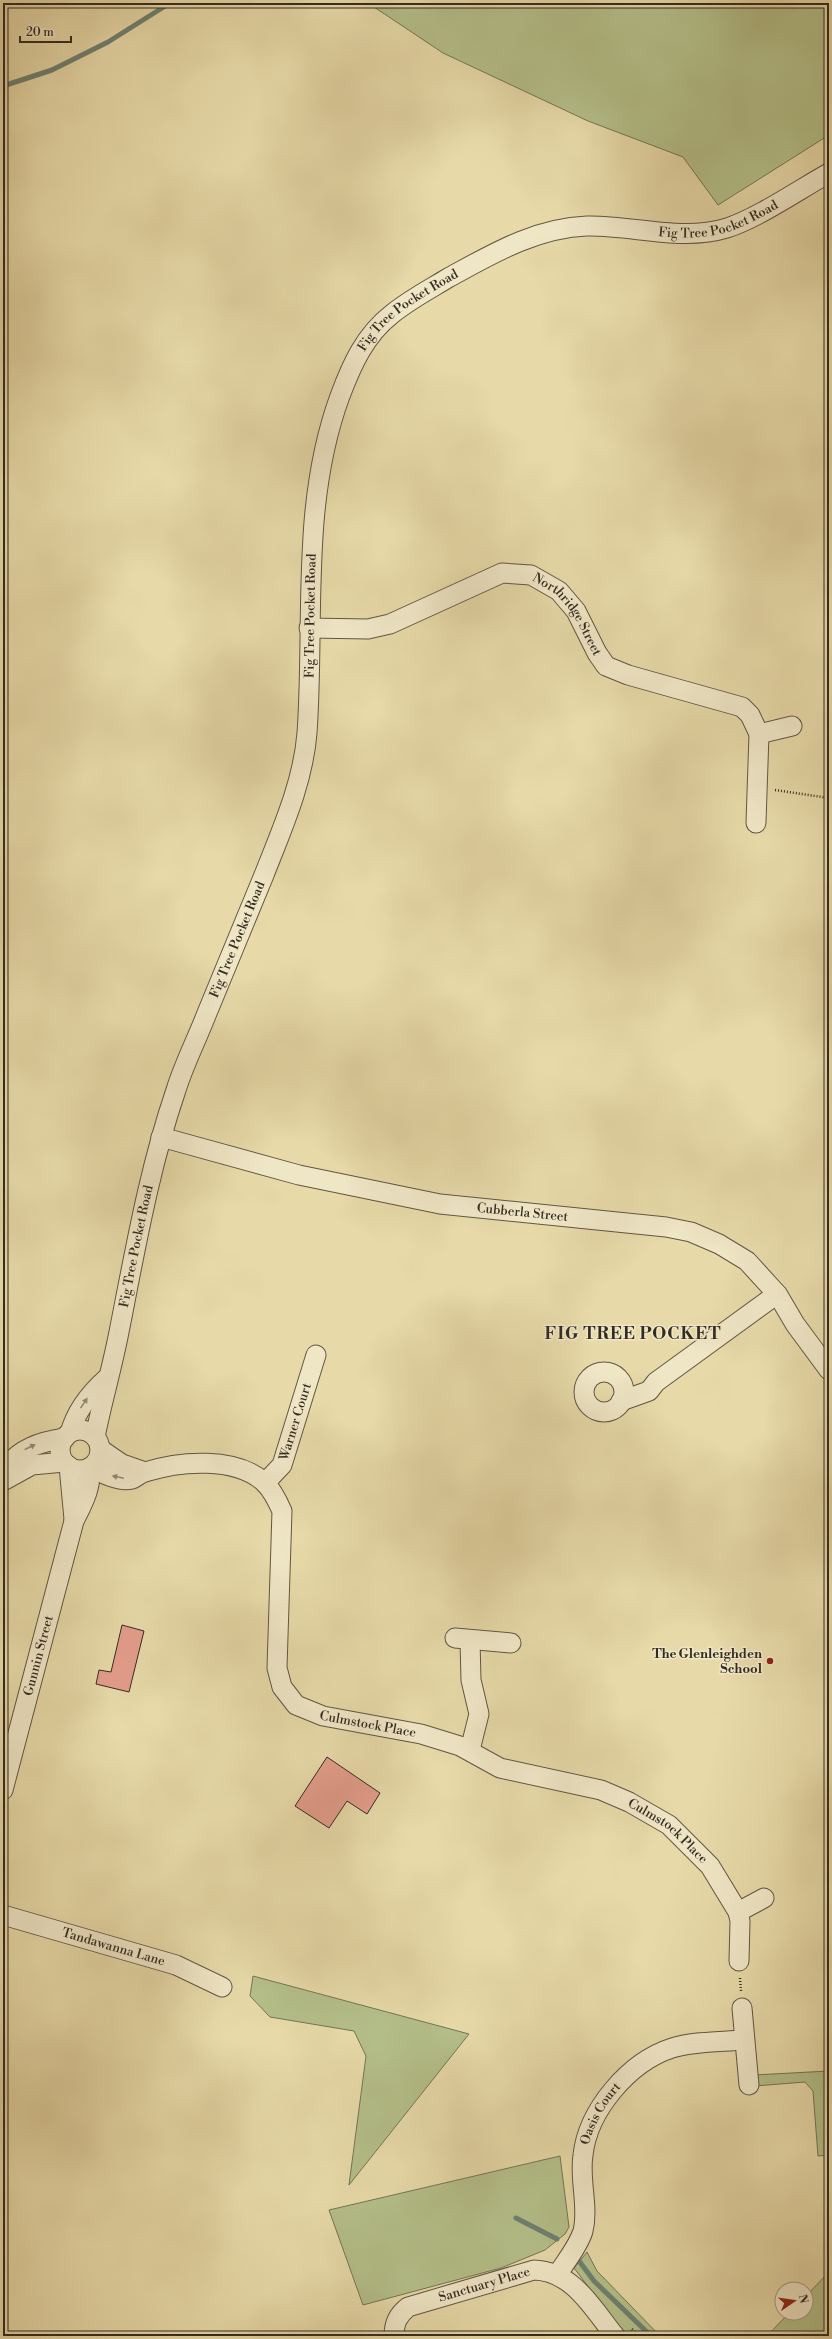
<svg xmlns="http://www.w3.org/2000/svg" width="832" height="2339" viewBox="0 0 832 2339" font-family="'Libre Bodoni',serif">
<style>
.green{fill:#b4bf89;stroke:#747555}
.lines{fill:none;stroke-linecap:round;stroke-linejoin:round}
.stream{stroke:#6f8172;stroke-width:5}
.building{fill:#e49d8c;stroke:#332b21}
.minor-casing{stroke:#605643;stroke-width:21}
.path{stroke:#332b21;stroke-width:2.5;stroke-dasharray:1 2;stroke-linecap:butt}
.minor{stroke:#efe6c6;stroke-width:19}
.oneway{fill:#918874}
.poi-dot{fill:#8f2418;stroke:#efe6c6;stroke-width:1.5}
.labels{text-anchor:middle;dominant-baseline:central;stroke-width:3;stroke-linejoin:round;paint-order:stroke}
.street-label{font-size:13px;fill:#332b21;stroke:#efe6c6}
.poi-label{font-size:13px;font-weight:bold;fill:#332b21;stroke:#efe6c6;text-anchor:end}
.district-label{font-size:17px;font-weight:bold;letter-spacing:1px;fill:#332b21;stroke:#efe6c6}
</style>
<rect width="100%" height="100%" fill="#e7d9a8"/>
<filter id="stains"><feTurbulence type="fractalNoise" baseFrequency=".005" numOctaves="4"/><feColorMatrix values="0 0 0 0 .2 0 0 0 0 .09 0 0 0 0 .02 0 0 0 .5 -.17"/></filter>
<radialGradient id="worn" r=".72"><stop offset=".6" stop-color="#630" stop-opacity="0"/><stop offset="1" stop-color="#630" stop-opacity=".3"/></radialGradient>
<!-- green -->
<path class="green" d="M368 3H829V135L718 205 683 157 588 121 443 53Z
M253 1976 469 2034 349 2185 366 2056 354 2031 270 2017 250 1996Z
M829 2071V2155L818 2156 813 2091 805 2082 755 2086 754 2075Z
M560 2156 569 2227 565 2234 545 2250 501 2268 363 2305 329 2210Z
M587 2252 597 2271 660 2336H626L574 2268Z
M829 2272V2336H767L789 2313H806V2296Z"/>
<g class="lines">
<!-- stream -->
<path class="stream" d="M3 86 52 70 108 42 170 3
M516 2218 557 2239
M579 2261 594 2281 651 2336"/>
</g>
<!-- building -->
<path class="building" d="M122 1625 144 1631 129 1692 96 1684 99 1670 111 1672Z
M327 1757 380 1793 367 1814 347 1801 329 1828 295 1806Z"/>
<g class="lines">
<!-- minor casing -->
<g class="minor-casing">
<g id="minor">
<path id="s1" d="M309 628 368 629 390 624 502 573 531 575 559 591 576 611 597 653 606 666 628 675 742 707 750 715 759 734 756 823"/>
<path d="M759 734 792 726"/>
<path id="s2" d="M161 1137 299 1175 440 1204 666 1227 691 1232 719 1244 747 1261 778 1295 795 1324 829 1370"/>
<circle cx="604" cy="1392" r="20"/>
<path d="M621 1401 649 1391 656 1382 777 1294"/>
<circle cx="80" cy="1450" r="20"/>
<path d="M70 1433C76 1411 90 1393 107 1378"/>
<path id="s3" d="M95 1437C102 1402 112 1368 119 1332 135 1251 149 1169 176 1090 184 1064 197 1039 207 1013 226 967 245 921 264 875 282 829 303 783 307 733 315 620 300 505 340 396 352 364 365 335 392 314 409 300 430 289 448 278 492 254 535 228 587 226 633 225 681 242 727 228 758 218 800 189 829 173"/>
<path d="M100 1449 122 1464 145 1472"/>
<path d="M69 1466 74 1519"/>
<path id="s4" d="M93 1466C100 1474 120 1482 132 1479 136 1478 140 1473 145 1472 180 1461 236 1456 265 1483 273 1491 278 1502 282 1511L277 1668 282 1687 296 1705 323 1716 421 1734 460 1746 500 1768 601 1790 629 1802 669 1825 710 1866 738 1912 740 1921 739 1961"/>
<path d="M3 1470C20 1448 39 1442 65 1438"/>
<path d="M3 1481 32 1465 64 1462"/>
<path id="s5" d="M265 1483 282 1465 316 1355"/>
<path d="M455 1638 511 1643"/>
<path d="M470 1750 479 1714 471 1680 470 1640"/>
<path id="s6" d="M3 1790 74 1521C82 1505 93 1486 89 1468"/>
<path d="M738 1912 764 1898"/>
<path id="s7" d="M3 1915 176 1965 222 1987"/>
<path d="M742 2008 749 2085"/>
<path id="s8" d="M557 2275C566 2261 578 2247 583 2231 589 2207 579 2180 583 2155 588 2110 629 2062 672 2048 694 2041 721 2042 744 2040"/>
<path id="s9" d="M394 2336C394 2323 398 2315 408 2307L534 2270C573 2271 593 2309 615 2336"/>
</g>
</g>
<!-- path -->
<path class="path" d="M775 790 829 798
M740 1978 741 1991
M632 2329 639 2336
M827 2336 826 2319 829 2305"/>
<!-- minor -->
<use href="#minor" class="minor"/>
</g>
<!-- one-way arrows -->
<defs><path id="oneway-solid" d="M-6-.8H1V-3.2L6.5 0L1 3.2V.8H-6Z"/></defs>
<g class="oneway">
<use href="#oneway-solid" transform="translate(84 1403) rotate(-56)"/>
<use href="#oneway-solid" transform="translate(30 1447) rotate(-26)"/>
<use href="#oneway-solid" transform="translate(118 1477) rotate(-168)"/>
</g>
<!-- markers -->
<circle class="poi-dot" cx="770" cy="1661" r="4"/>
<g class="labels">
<!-- street labels -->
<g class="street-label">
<text stroke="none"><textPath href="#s3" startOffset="1527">Fig Tree Pocket Road</textPath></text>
<text stroke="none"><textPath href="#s3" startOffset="1191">Fig Tree Pocket Road</textPath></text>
<text stroke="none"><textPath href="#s3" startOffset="855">Fig Tree Pocket Road</textPath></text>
<text stroke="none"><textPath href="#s1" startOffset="289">Northridge Street</textPath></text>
<text stroke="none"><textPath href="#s3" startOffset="519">Fig Tree Pocket Road</textPath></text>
<text stroke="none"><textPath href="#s2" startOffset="370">Cubberla Street</textPath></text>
<text stroke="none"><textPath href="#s3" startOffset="195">Fig Tree Pocket Road</textPath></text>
<text stroke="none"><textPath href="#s5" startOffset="70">Warner Court</textPath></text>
<text stroke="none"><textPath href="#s6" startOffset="139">Gunnin Street</textPath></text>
<text stroke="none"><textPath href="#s4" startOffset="490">Culmstock Place</textPath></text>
<text stroke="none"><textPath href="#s4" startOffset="813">Culmstock Place</textPath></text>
<text stroke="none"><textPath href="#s7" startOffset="115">Tandawanna Lane</textPath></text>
<text stroke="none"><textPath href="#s8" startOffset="173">Oasis Court</textPath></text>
<text stroke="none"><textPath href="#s9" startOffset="113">Sanctuary Place</textPath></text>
</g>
<!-- poi labels -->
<g class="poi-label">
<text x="762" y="1654">The Glenleighden<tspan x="762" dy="15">School</tspan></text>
</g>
<!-- district labels -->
<g class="district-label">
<text x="633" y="1334">FIG TREE POCKET</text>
</g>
</g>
<!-- margin -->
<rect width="832" height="2339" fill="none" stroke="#e7d9a8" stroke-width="16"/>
<rect x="4" y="4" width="824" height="2331" fill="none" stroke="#332b21" stroke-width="2"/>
<rect x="8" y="8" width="816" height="2323" fill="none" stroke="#332b21"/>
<!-- north arrow -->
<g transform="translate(794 2301) rotate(77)"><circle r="19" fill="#efe6c6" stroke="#a49b84"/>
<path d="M0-3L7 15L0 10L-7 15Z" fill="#8f2418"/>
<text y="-6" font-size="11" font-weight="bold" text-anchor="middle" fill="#332b21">N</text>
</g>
<!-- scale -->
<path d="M20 36v6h51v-6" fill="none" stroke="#332b21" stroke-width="2"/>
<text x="26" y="36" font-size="12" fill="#332b21" stroke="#efe6c6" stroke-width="3" paint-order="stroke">20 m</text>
<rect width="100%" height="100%" filter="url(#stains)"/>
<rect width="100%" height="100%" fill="url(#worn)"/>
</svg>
